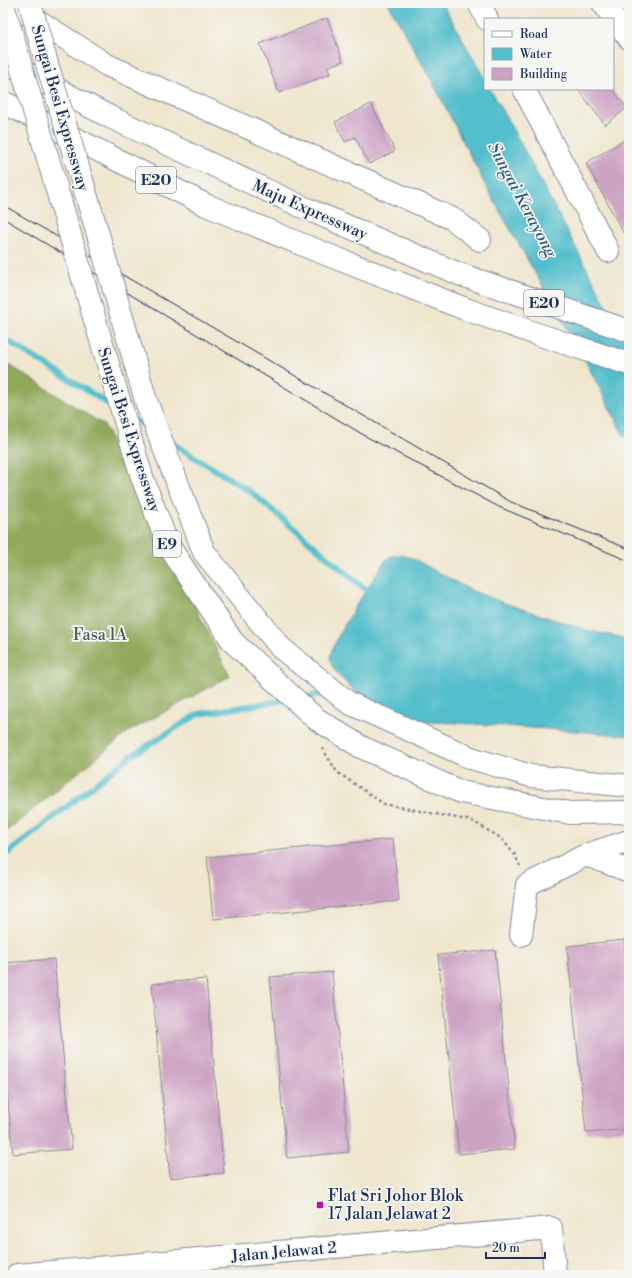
<svg xmlns="http://www.w3.org/2000/svg" width="632" height="1278" viewBox="0 0 632 1278" font-family="'Libre Bodoni',serif">
<style>
.forest{fill:#90a95a;stroke:#566c5c}
.water{fill:#52becc;stroke:#367695}
.lines{fill:none;stroke-linecap:round;stroke-linejoin:round}
.stream{stroke:#52becc;stroke-width:6}
.building{fill:#cda3c4}
.minor-casing{stroke:#858a96;stroke-width:24}
.highway-casing{stroke:#858a96;stroke-width:24}
.path{stroke:#858a96;stroke-width:2.5;stroke-dasharray:3 3;stroke-linecap:butt}
.minor{stroke:#fff;stroke-width:22}
.highway{stroke:#fff;stroke-width:22}
.tram{stroke:#1b2f5e;stroke-width:1}
.highway-bridge-casing{stroke:#858a96;stroke-width:24;stroke-linecap:butt}
.highway-bridge{stroke:#fff;stroke-width:22}
.poi-dot{fill:#b5179e;stroke:#f6f6f2;stroke-width:1.5}
.labels{text-anchor:middle;dominant-baseline:central;stroke-width:3.5;stroke-linejoin:round;paint-order:stroke}
.shield{fill:#f6f6f2;stroke:#5d6b8a;stroke-width:1}
.shield-label{font-size:15px;font-weight:bold;fill:#1b2f5e}
.street-label{font-size:16px;fill:#1b2f5e;stroke:#f6f6f2}
.park-label{font-size:16px;fill:#495b60;stroke:#f6f6f2}
.poi-label{font-size:16px;fill:#1b2f5e;stroke:#f6f6f2;text-anchor:start}
.water-label{font-size:17px;font-style:italic;fill:#2c5a7f;stroke:#f6f6f2}
</style>
<rect width="100%" height="100%" fill="#f6f6f2"/>
<filter id="ink" filterUnits="userSpaceOnUse"><feTurbulence type="fractalNoise" baseFrequency=".025" numOctaves="2"/><feDisplacementMap in="SourceGraphic" scale="8" xChannelSelector="R" yChannelSelector="G"/><feConvolveMatrix kernelMatrix="1 2 1 2 8 2 1 2 1" color-interpolation-filters="sRGB"/></filter>
<filter id="wash" filterUnits="userSpaceOnUse"><feTurbulence type="fractalNoise" baseFrequency=".012" numOctaves="4" result="noise"/><feDisplacementMap in="SourceGraphic" scale="16" xChannelSelector="R" yChannelSelector="G"/><feGaussianBlur stdDeviation="0.9" result="paint"/><feColorMatrix in="noise" values="0 0 0 0 0 0 0 0 0 0 0 0 0 0 0 0 0 1.4 0 .05"/><feComposite in="paint" operator="in"/></filter>
<g filter="url(#wash)">
<rect width="100%" height="100%" fill="#efe6cd"/>
<!-- forest -->
<path class="forest" d="M3 361 104 425 230 676 128 732 3 834Z"/>
<!-- water -->
<path class="water" d="M388 3H442L485 79V89H490L520 142 604 301 629 345V442L623 434 586 362 489 192 434 85Z
M400 555 412 558 470 590 504 603 589 631 629 639V736C573 730 516 727 460 723 442 722 410 723 394 717 379 711 331 676 330 659 329 644 375 576 386 560L391 556Z"/>
<g class="lines">
<!-- stream -->
<path class="stream" d="M3 338 115 408
M130 417 149 429
M167 440 251 492 366 590 372 594
M300 698 328 693
M3 857 131 756 198 714 287 700"/>
</g>
<g id="blocks">
<!-- building -->
<path class="building" d="M327 18 343 61 327 67 330 74 279 93 260 44Z
M578 89H612L627 108 605 125Z
M371 104 395 151 369 164 355 137 345 142 335 122Z
M629 137V231L624 234 586 163Z
M393 839 399 901 213 919 207 857Z
M624 940 629 989V1129L586 1133 567 946Z
M495 950 515 1149 459 1154 438 955Z
M54 959 72 1149 13 1154 3 1051V963Z
M332 972 349 1152 287 1158 270 977Z
M206 979 224 1173 170 1178 152 984Z"/>
</g>
</g>
<g filter="url(#ink)">
<use href="#blocks" fill-opacity="0" stroke="#858a96" stroke-width="1"/>
<g class="lines">
<!-- minor casing -->
<g class="minor-casing">
<path id="minor" d="M10 3 107 65 453 219 480 240
M479 3 487 19
M603 3 629 38
M524 89 608 251
M586 855 629 871
M521 935 527 885 586 855 629 841
M17 1275 551 1228 555 1275"/>
</g>
<!-- highway casing -->
<g class="highway-casing">
<path id="highway" d="M3 61 110 117 307 209 459 274 629 331
M3 102 206 205 313 249 468 310 537 334 629 364"/>
</g>
<!-- path -->
<path class="path" d="M322 748 337 772 384 804 472 821 501 838 515 855 520 866"/>
<!-- minor -->
<use href="#minor" class="minor"/>
<!-- highway -->
<use href="#highway" class="highway"/>
<!-- tram -->
<path class="tram" d="M3 205 511 502 629 549
M3 218 367 437 499 507 629 561"/>
<!-- highway-bridge casing -->
<g class="highway-bridge-casing">
<path id="highway-bridge" d="M30 3 42 47 100 241 146 401 204 552 281 648 349 703 471 758 531 776 629 786
M3 4 94 317 142 477 168 545 233 642 315 718 361 747 461 792 570 813 629 812"/>
</g>
<!-- highway-bridge -->
<use href="#highway-bridge" class="highway-bridge"/>
</g>
</g>
<!-- markers -->
<rect class="poi-dot" x="316" y="1201" width="8" height="8" rx="2"/>
<g class="labels">
<!-- shield labels -->
<g class="shield">
<rect x="136" y="167" width="40" height="26" rx="3"/>
<rect x="524" y="290" width="40" height="26" rx="3"/>
<rect x="153" y="531" width="28" height="26" rx="3"/>
</g>
<g class="shield-label">
<text x="156" y="180">E20</text>
<text x="544" y="303">E20</text>
<text x="167" y="544">E9</text>
</g>
<!-- street labels -->
<g class="street-label">
<text transform="translate(60 108) rotate(74)">Sungai Besi Expressway</text>
<text transform="translate(310 210) rotate(24)">Maju Expressway</text>
<text transform="translate(129 430) rotate(72)">Sungai Besi Expressway</text>
<text transform="translate(284 1252) rotate(-5)">Jalan Jelawat 2</text>
</g>
<!-- park labels -->
<g class="park-label">
<text x="100" y="635">Fasa 1A</text>
</g>
<!-- poi labels -->
<g class="poi-label">
<text x="328" y="1196">Flat Sri Johor Blok<tspan x="328" dy="18">17 Jalan Jelawat 2</tspan></text>
</g>
<!-- water labels -->
<g class="water-label">
<text transform="translate(522 200) rotate(62)">Sungai Kerayong</text>
</g>
</g>
<!-- margin -->
<rect width="632" height="1278" fill="none" stroke="#f6f6f2" stroke-width="16"/>
<!-- legend -->
<rect x="484" y="18" width="130" height="72" fill="#f6f6f2" stroke="#9ea6b7"/>
<rect x="492" y="31" width="20" height="6" fill="#ffffff" stroke="#9ea6b7"/>
<text x="520" y="38" font-size="12" fill="#1b2f5e">Road</text>
<rect x="492" y="48" width="20" height="12" fill="#52becc" stroke="#9ea6b7"/>
<text x="520" y="58" font-size="12" fill="#1b2f5e">Water</text>
<rect x="492" y="68" width="20" height="12" fill="#cda3c4" stroke="#9ea6b7"/>
<text x="520" y="78" font-size="12" fill="#1b2f5e">Building</text>
<!-- scale -->
<path d="M486 1252v6h59v-6" fill="none" stroke="#1b2f5e" stroke-width="2"/>
<text x="492" y="1252" font-size="12" fill="#1b2f5e" stroke="#f6f6f2" stroke-width="3" paint-order="stroke">20 m</text>
</svg>
